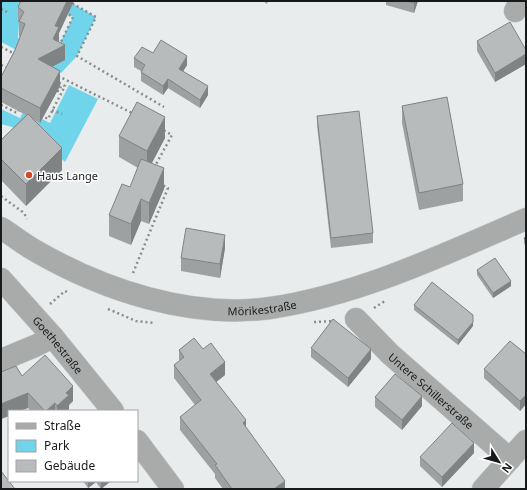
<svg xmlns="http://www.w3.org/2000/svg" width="527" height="490" viewBox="0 0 527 490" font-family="'Noto Sans',sans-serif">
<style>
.green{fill:#70d4ea}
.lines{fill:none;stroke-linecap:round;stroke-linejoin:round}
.minor-casing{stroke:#c7cacb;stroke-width:23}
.path{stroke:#898c8d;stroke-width:2.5;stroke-dasharray:2 3;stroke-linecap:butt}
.minor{stroke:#a9abab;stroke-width:22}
.wall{fill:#9da1a2}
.shaded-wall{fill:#808384}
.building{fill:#b7bbbc;stroke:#808384}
.poi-dot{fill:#d4492d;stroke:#fff;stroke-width:1.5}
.labels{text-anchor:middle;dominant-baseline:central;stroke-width:3;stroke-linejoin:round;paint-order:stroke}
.poi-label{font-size:11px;fill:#18191a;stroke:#fff;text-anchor:start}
.street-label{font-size:11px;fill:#18191a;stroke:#fff}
</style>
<rect width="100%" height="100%" fill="#e8eced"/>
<!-- green -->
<path class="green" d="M1 1H36L19 23 18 38 50 54 58 47 73 17 44 1H68L96 17 77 56 61 73 1 42Z
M69 85 98 99 65 162 34 133 1 124V109L20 118 24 110 50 123Z"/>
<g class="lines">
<!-- minor casing -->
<g class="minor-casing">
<g id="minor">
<path d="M515 11 520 1"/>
<path id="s1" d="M1 228C12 235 22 243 34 250 103 290 190 319 270 308 359 295 445 254 526 219"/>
<path id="s2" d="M1 279 53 337 113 411"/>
<path id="s3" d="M356 319 390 354 510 459"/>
<path d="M1 360 35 346 53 337"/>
<path d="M137 441 173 489"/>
<path d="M483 489 526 441"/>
</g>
</g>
<!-- path -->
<path class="path" d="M68 1 96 17 77 56 164 107
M1 9 7 12
M59 46 73 17 66 13
M1 47 15 54
M1 65 8 68
M58 76 134 114
M57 91H59L62 84
M1 105 17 113 20 109
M52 110 62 114
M41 115 48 119 65 86 58 82
M154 168 172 135 163 130
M1 196 24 213 27 219
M133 273 168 188 162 185
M50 304 65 291 67 292
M374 308 385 301
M108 309 136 321 155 323
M314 322 335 321"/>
<!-- minor -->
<use href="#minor" class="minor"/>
</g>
<!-- wall -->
<path class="wall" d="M21 1H74L59 33V42L65 60 52 67 60 86 40 123 33 119 62 170 26 206 1 180V140L26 115 1 102V77L15 50 20 37 19 36V23L18 22V7Z
M263 1H268L267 4Z
M386 1H418L414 13 386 5Z
M477 41 526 50V64L495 82 477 51Z
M153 53 187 65 183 71 208 95 200 108 168 88 163 95 141 81V71L134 67V58Z
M402 106 463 184V201L419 210 402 123Z
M317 116 373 233V243L331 248 317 125Z
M119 136 165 138 152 163 164 189 149 224 141 221 131 245 109 236V215L130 187 138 168 119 157Z
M526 236V247L524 243V238Z
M225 248 220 278 181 271V258Z
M477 270 511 286 493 298 477 275Z
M414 305 473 326 458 345 414 310Z
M311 348 371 359 348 387 311 357Z
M203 349 225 375 216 382 246 427 285 489H223L215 478V474L180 430V417L195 405 174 378V365L179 361V350Z
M526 354V404L520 411 484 378V369Z
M1 372 22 376 73 401 69 405V410L68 411H31L28 408 9 411V416L1 419Z
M375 397 422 406 402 430 375 407Z
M474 453 442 487 420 466V457Z
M83 481H111L101 489 96 482 88 488Z"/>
<!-- shaded-wall -->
<path class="shaded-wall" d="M67 1H74L59 33V42L65 45V60L38 74V59L53 39 55 26Z
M415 1H418L414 13V3Z
M526 54V64L495 82V73Z
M187 56V65L179 78V69Z
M60 71V86L40 123V108Z
M168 79V88L163 95V86Z
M208 86V95L200 108V100Z
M165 117V138L147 172V151Z
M62 148V170L26 206V184Z
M164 168V189L149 224V203Z
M141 199V221L131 245V224Z
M225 235V248L220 278V264Z
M511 281V286L493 298V293Z
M473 322V326L458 345V340Z
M371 349V359L348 387V378Z
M225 362V375L210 387V374Z
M73 386V401L69 405V410L68 411H57V406L66 393Z
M28 393V408L20 411H9V416L1 419V404Z
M526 395V404L520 411V401Z
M422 396V406L402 430V420Z
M55 403V411H46Z
M246 420V433L243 423Z
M474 443V453L442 487V477Z
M88 481H96V482L88 488Z
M101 481H111L101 489Z
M285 481V489H274Z"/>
<!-- building -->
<path class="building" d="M21 1H67L55 26 59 27 53 39 65 45 38 59 60 71 40 108 1 88V77L15 50 25 24 19 21 24 12 18 7Z
M406 1H415L414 3Z
M510 22 526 50V54L495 73 477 41Z
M161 40 187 56 179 69 208 86 200 100 168 79 163 86 141 72 145 65 134 58 142 47 153 53Z
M447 97 463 184 419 193 402 106Z
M137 102 165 117 147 151 119 136Z
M359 111 373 233 331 238 317 116Z
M28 114 62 148 26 184 1 159V140Z
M141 159 164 168 149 203 141 199 131 224 109 215 122 184 130 187Z
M186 228 225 235 220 264 181 258Z
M526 236V242L524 238Z
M495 258 511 281 493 293 477 270Z
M432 282 473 315V322L458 340 414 305Z
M333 319 371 349 348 378 311 348Z
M194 338 203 349 211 343 225 362 210 374 246 420 243 423 285 481 274 489H232L215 465 217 464 180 417 201 400 174 365 184 357 179 350Z
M510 341 526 354V395L520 401 484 369Z
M45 355 73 386 66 393 69 395 57 406 55 403 46 411H45L28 393 1 404V372L16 366 22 376Z
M395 374 422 396 402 420 375 397Z
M452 423 474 443 442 477 420 457Z
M1 471 15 489H1Z"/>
<!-- markers -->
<circle class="poi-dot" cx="29" cy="175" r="4"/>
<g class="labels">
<!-- poi labels -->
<g class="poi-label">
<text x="37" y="175">Haus Lange</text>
</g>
<!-- street labels -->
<g class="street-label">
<text stroke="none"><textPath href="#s1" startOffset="279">Mörikestraße</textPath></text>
<text stroke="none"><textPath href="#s2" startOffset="87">Goethestraße</textPath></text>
<text stroke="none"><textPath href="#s3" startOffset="104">Untere Schillerstraße</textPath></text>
</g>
</g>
<!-- border -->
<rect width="527" height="490" fill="none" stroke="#18191a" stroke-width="4"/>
<!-- legend -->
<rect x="8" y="410" width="130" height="72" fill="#ffffff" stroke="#a3a3a3"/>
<rect x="16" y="423" width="20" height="6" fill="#a9abab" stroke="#a3a3a3"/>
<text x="44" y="430" font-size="12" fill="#18191a">Straße</text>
<rect x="16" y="440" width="20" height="12" fill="#70d4ea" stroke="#a3a3a3"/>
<text x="44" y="450" font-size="12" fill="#18191a">Park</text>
<rect x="16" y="460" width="20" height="12" fill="#b7bbbc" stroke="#a3a3a3"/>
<text x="44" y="470" font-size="12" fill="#18191a">Gebäude</text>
<!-- north arrow -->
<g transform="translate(499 462) rotate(127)" stroke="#ffffff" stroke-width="3" paint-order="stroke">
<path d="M0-3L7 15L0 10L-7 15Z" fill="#18191a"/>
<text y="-6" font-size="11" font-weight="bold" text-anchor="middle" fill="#18191a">N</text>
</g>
</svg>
